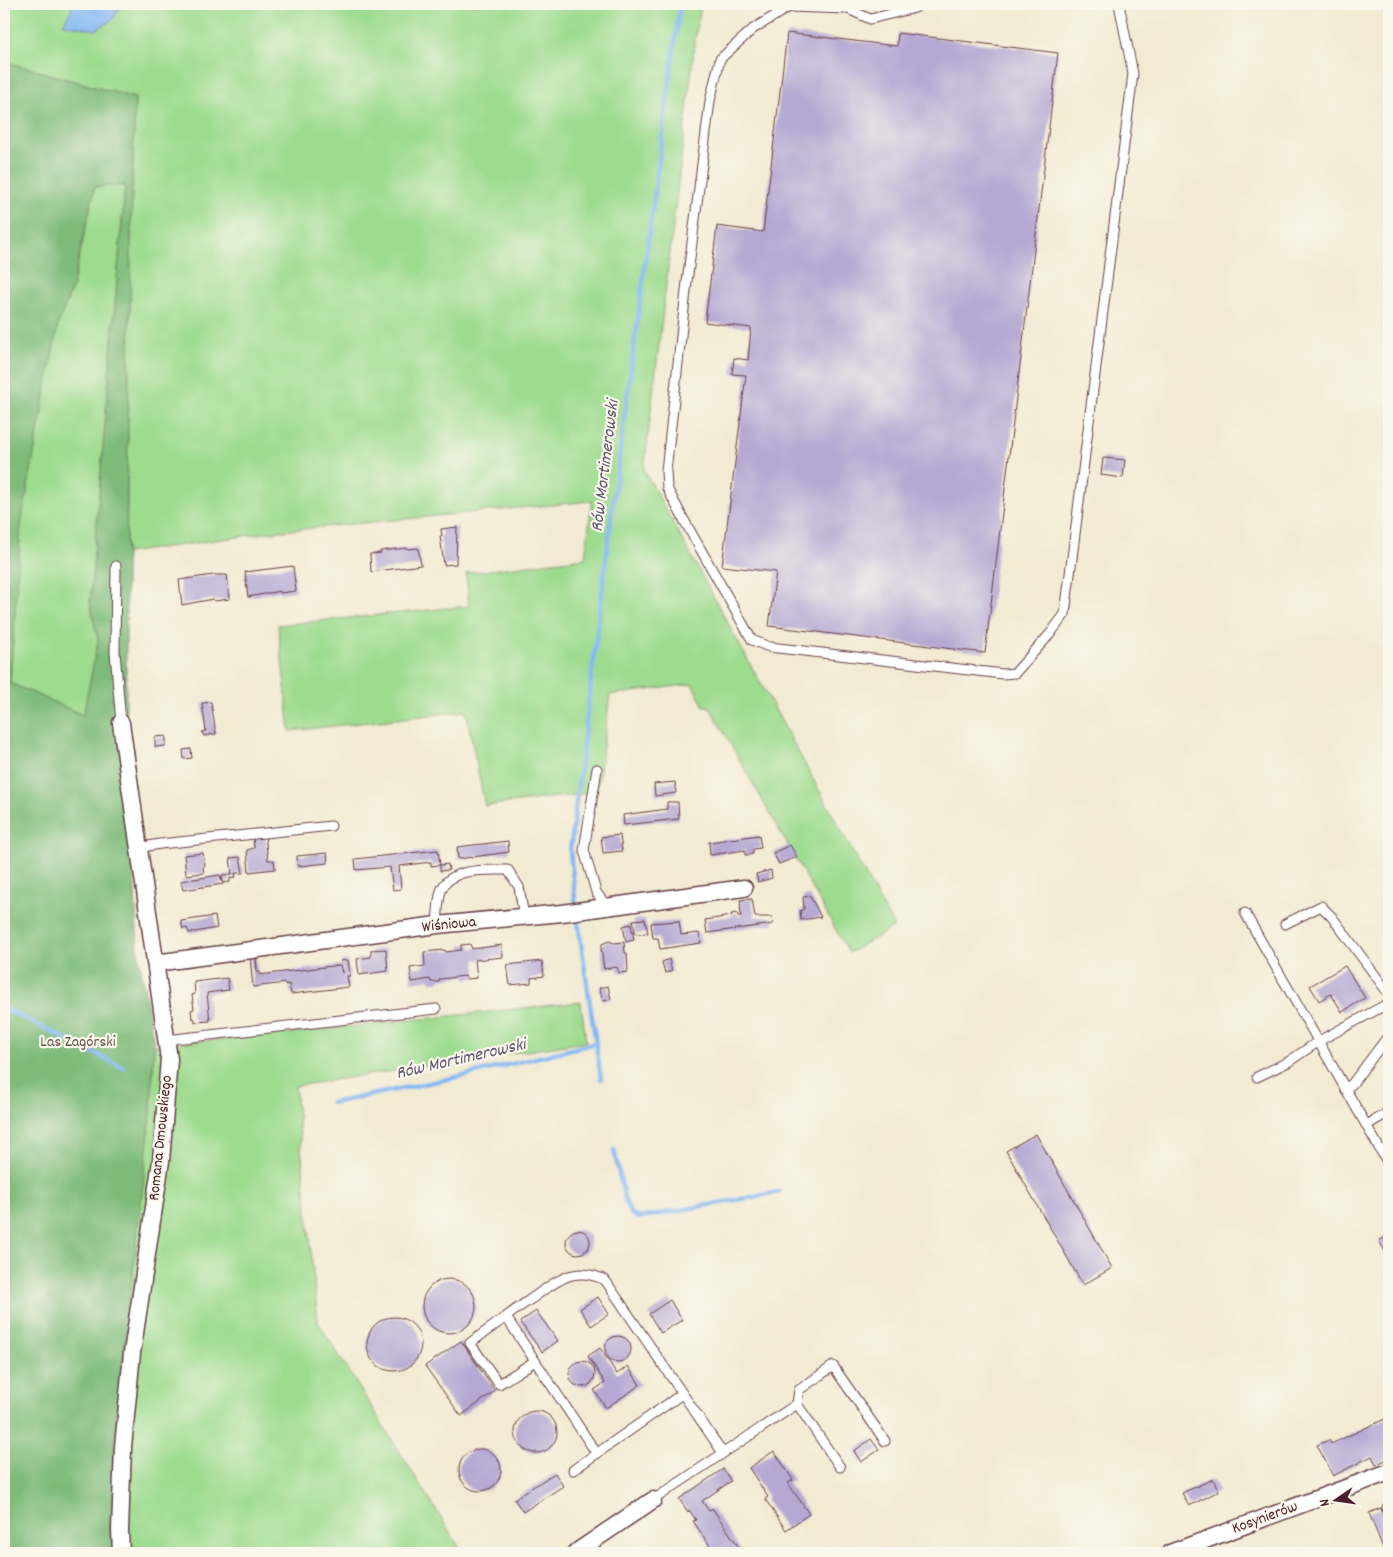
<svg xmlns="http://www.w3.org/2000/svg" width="1393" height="1557" viewBox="0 0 1393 1557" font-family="Dekko,sans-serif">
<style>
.green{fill:#9ddb8f;stroke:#747d5d}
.forest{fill:#7ebb7a;stroke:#646d52;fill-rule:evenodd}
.water{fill:#84b8f2;stroke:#676c8e}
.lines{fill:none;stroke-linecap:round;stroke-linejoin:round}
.stream{stroke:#84b8f2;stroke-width:4.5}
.building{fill:#b6a8d3}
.service-casing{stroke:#633d44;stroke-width:11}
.minor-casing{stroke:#633d44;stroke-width:19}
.service{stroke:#fff;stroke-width:9}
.minor{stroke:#fff;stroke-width:16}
.labels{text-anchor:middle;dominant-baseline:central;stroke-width:4.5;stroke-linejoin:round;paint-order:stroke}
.street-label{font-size:16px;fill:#4a1f2b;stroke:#fbf7ec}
.park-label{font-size:16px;fill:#635749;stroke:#fbf7ec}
.water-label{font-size:18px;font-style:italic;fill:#5e5571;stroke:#fbf7ec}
</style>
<rect width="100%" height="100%" fill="#fbf7ec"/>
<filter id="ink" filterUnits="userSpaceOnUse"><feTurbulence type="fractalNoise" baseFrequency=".02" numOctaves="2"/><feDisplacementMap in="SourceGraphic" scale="10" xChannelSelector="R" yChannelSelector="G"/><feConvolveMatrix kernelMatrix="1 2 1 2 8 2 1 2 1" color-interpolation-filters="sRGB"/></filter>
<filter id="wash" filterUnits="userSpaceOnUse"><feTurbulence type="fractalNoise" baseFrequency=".0096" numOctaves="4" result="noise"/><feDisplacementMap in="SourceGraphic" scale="20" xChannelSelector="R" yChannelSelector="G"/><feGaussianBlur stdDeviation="1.12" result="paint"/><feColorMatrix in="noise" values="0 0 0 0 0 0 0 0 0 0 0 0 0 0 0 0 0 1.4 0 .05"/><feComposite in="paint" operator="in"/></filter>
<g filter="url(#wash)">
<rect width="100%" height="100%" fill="#f2ead2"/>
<!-- green -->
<path class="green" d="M4 4H702L697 25 644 470 894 927 849 953 709 706H704L692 684 610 695 597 792 485 806 466 711 290 731 278 625 469 606 466 573 585 558 592 501 271 532 126 553 132 183 135 98 13 64 4 57Z
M125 185 90 602 98 641 83 715 10 683 21 524 58 324 72 288 95 187Z
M581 1002 586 1042 295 1086 318 1322 463 1553H114V1438L151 1113 154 1045 253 1037Z"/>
<!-- forest -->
<path class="forest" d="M4 57 13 64 135 98 132 183 126 553V710L138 951 154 1045 151 1113 114 1438V1553H4ZM125 185 90 602 98 641 83 715 10 683 21 524 58 324 72 288 95 187Z"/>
<!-- water -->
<path class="water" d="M68 4H122L113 19 96 30 63 24 72 8Z"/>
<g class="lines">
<!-- stream -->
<path class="stream" d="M576 907 570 851 613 503 680 4
M577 915 601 1079
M4 1008 124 1068
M332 1103 467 1075 596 1043
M614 1150 625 1200 630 1213 638 1218 779 1192"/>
</g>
<g id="blocks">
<!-- building -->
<path class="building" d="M787 33 897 46 898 33 1058 53 985 653 769 626 776 572 722 566 746 375 732 374 734 358 748 360 751 328 705 322 717 226 763 232Z
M1103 458 1125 460 1123 478 1101 475Z
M457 527 456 564 444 565 440 536H442L441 529Z
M407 548 408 549 418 548 421 565 371 572 370 554 381 553 380 551Z
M293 566 296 591 280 593V591L248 597 245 572Z
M213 575H227L230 599 214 601 213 599 182 605 179 580Z
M211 702 216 734 204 736 202 732 206 731 202 703Z
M166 736V746L155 747V737Z
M191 749 192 758 184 759 183 750Z
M675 782 676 793 655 796 654 784Z
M667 802H678L679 819 624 825 623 815 667 809Z
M265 835 268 860H274L275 869 249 872 247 850 254 848 253 836Z
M620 835 622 851 603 853 601 837Z
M759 835 761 848 753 849V854L745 855V850L710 855 709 842Z
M508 841 509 852 458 859 457 847Z
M790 845 797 857 779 864 773 853Z
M438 850 440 865 431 866V862L399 866 401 889 393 890 390 867 356 870 355 859Z
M203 853 205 865 203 867 204 873 186 875 184 855Z
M327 853 328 863 298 866 297 856Z
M240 857 243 873H235L236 877 230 878V882L223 883 222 875 232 874 230 858Z
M448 864 449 870 440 871V865Z
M771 870 772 878 758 882 756 874Z
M220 875 223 884 183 890 181 881Z
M810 896 821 917 801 920 800 911 804 909 803 897Z
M752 899 755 917H772L773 924 707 933 705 920 732 916 731 914 737 913 738 916H741L740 900Z
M215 916 217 928 189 933 187 928 183 929 181 921Z
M645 919 648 933 635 934 633 920Z
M679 921 681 935 699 933 701 943 660 949 658 938H653L651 923Z
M631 924 634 940 626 942 623 926Z
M609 941 614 943 624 942 625 953H627L628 972 619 973 617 967 604 969 601 948 602 944Z
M470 944 472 949 502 945 503 957 475 960 477 978 467 979 465 976 440 979 439 982H431L430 979 412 982 410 968 425 966 424 952 445 950 446 952 461 950V945Z
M386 949 388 971 359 975 357 959 371 957V950Z
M256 956 257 972H260V975L340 965 342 973 341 961 348 960 350 976H347L349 987 291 994 289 984 285 985V983L253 987 250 957Z
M669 959 672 971 665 973 662 962Z
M542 961 544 976 531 978V983L510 985 507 965Z
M1345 966 1365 998 1342 1012 1331 994 1319 1001 1310 986Z
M227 978 229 990 207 993 210 1021 195 1022V1019L192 1018 191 1010 194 1009 192 995 195 994 194 982Z
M608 986 611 999 603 1001 599 988Z
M1036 1134 1112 1268 1083 1285 1006 1151Z
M566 1242a12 12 0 1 1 24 0a12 12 0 1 1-24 0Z
M1389 1235V1258L1379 1241Z
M422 1306a27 27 0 1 1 54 0a27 27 0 1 1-54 0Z
M598 1297 609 1314 591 1326 580 1309Z
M670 1300 682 1320 661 1333 649 1314Z
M536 1311 558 1341 542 1352 520 1322Z
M367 1344a27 27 0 1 1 54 0a27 27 0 1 1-54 0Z
M605 1349a13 13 0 1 1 26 0a13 13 0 1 1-26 0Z
M461 1341 495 1391 461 1416 425 1366Z
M600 1348 617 1374 628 1366 640 1385 606 1408 594 1390 605 1383 588 1356Z
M569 1374a13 13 0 1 1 26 0a13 13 0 1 1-26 0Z
M515 1432a21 21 0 1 1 42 0a21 21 0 1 1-42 0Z
M1389 1417V1458L1376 1465 1372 1456 1333 1476 1317 1445 1329 1440 1331 1444Z
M871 1439 879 1450 861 1462 854 1451Z
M459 1470a21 21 0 1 1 42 0a21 21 0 1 1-42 0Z
M774 1451 793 1480 788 1483 809 1514 786 1530 765 1499 768 1497 749 1468Z
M723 1469 731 1481 702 1501 709 1511 712 1508 743 1553H715L693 1521 696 1520 689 1510 688 1512 679 1499Z
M555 1473 563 1486 523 1512 514 1499Z
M1213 1479 1219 1491 1189 1506 1182 1493Z
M1381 1508 1389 1530V1553H1385L1369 1513Z"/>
</g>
</g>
<g filter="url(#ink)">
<use href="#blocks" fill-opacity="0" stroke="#633d44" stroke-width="1"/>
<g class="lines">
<!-- service casing -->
<g class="service-casing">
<path id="service" d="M851 4 848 9 789 7 753 29 720 59 710 101 687 282 666 471 667 488 684 520 752 640 769 647 787 649 1003 674 1015 673 1050 634 1065 614 1089 422 1133 74 1119 4
M848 9 870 19 915 8 918 4
M116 566 115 652 121 723
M597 769 584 850 596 892 607 907
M137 848 160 844 331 826
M1245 913 1389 1165
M1285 924 1321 906 1332 917 1389 994
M437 925C438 915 438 900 441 891 450 867 487 870 508 870L519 887 524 917
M166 1040 436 1009
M1257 1077 1288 1062 1319 1041 1389 1003
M1345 1089 1352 1084 1389 1035
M1367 1125 1389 1112
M506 1317C516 1309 527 1302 538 1294 561 1278 577 1266 605 1280L723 1453
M535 1361 499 1384 470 1343 506 1317 597 1454
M797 1404 799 1390 833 1366 885 1441
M573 1470 682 1394
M653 1500 797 1404 840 1467
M1389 1507 1387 1508 1389 1512"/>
</g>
<!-- minor casing -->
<g class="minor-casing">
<path id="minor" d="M121 723 169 1059 161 1161 132 1353 123 1447 120 1530 121 1553
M155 963 437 925 562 913 744 888
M575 1553 653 1500
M1170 1553 1389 1472"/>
</g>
<!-- service -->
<use href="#service" class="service"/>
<!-- minor -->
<use href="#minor" class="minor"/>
</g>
</g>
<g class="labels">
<!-- street labels -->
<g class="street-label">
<text transform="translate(449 925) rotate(-6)">Wiśniowa</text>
<text transform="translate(161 1138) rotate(-84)">Romana Dmowskiego</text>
<text transform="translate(1265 1518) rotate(-20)">Kosynierów</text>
</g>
<!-- park labels -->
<g class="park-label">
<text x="78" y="1042">Las Zagórski</text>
</g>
<!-- water labels -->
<g class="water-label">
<text transform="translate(606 466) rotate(-83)">Rów Mortimerowski</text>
<text transform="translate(461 1060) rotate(-13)">Rów Mortimerowski</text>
</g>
</g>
<!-- margin -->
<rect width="1393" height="1557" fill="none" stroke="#fbf7ec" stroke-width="20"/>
<!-- north arrow -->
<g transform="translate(1336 1500) rotate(257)" stroke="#fbf7ec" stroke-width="4" paint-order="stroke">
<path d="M0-4L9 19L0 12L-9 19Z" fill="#4a1f2b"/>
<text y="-8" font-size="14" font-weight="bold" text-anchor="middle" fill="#4a1f2b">N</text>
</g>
</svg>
